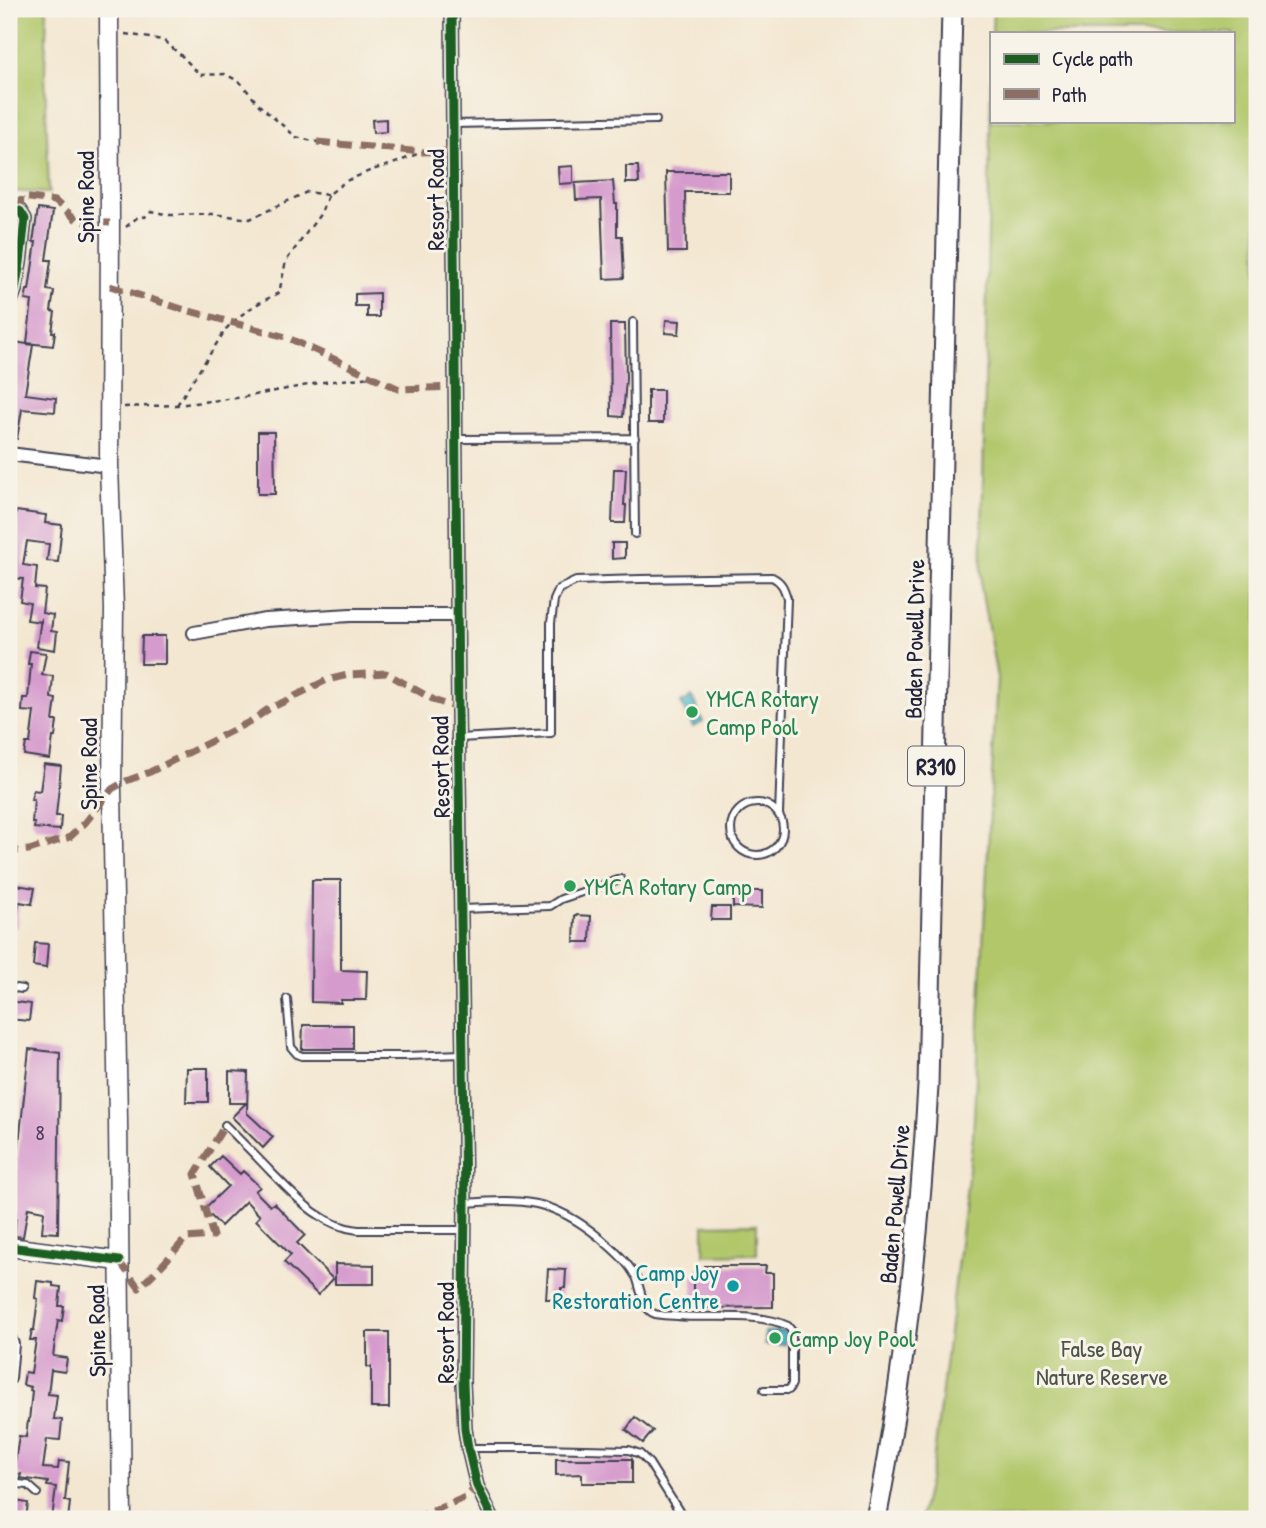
<svg xmlns="http://www.w3.org/2000/svg" width="1266" height="1528" viewBox="0 0 1266 1528" font-family="'Patrick Hand',sans-serif">
<style>
.green{fill:#b1c76b;stroke:#6a7453;stroke-width:2}
.water{fill:#46b2c4;stroke:#346a80;stroke-width:2}
.building{fill:#d69bcd}
.lines{fill:none;stroke-linecap:round;stroke-linejoin:round}
.lane-casing{stroke:#414052;stroke-width:10}
.street-casing{stroke:#414052;stroke-width:16}
.secondary-casing{stroke:#414052;stroke-width:21}
.primary-casing{stroke:#414052;stroke-width:23}
.path{stroke:#414052;stroke-width:2.5;stroke-dasharray:5 5;stroke-linecap:butt}
.lane{stroke:#fff;stroke-width:6}
.street{stroke:#fff;stroke-width:12}
.secondary{stroke:#fff;stroke-width:18}
.primary{stroke:#fff;stroke-width:19}
.quiet{stroke:#8d6e63;stroke-width:7;stroke-dasharray:14 7;stroke-linecap:butt}
.cycleway-casing{stroke:#f7f3e8;stroke-width:13}
.cycleway{stroke:#1b5e20;stroke-width:9}
.leisure-dot{fill:#2e9e5b;stroke:#f7f3e8;stroke-width:2.5}
.culture-dot{fill:#0f9aa8;stroke:#f7f3e8;stroke-width:2.5}
.labels{text-anchor:middle;dominant-baseline:central;stroke-width:6;stroke-linejoin:round;paint-order:stroke}
.number-label{font-size:21px;fill:#4f4060}
.shield{fill:#f7f3e8;stroke:#62616f;stroke-width:2}
.shield-label{font-size:23px;font-weight:bold;fill:#22223b}
.street-label{font-size:24px;fill:#22223b;stroke:#f7f3e8}
.leisure-label{font-size:24px;fill:#27864d;stroke:#f7f3e8;text-anchor:start}
.culture-label{font-size:24px;fill:#0d838f;stroke:#f7f3e8;text-anchor:end}
.park-label{font-size:24px;fill:#4d5449;stroke:#f7f3e8}
</style>
<rect width="100%" height="100%" fill="#f7f3e8"/>
<filter id="ink" filterUnits="userSpaceOnUse"><feTurbulence type="fractalNoise" baseFrequency=".0143" numOctaves="2"/><feDisplacementMap in="SourceGraphic" scale="14" xChannelSelector="R" yChannelSelector="G"/><feConvolveMatrix kernelMatrix="1 2 1 2 8 2 1 2 1" color-interpolation-filters="sRGB"/></filter>
<filter id="wash" filterUnits="userSpaceOnUse"><feTurbulence type="fractalNoise" baseFrequency=".00686" numOctaves="4" result="noise"/><feDisplacementMap in="SourceGraphic" scale="28" xChannelSelector="R" yChannelSelector="G"/><feGaussianBlur stdDeviation="1.57" result="paint"/><feColorMatrix in="noise" values="0 0 0 0 0 0 0 0 0 0 0 0 0 0 0 0 0 1.4 0 .05"/><feComposite in="paint" operator="in"/></filter>
<g filter="url(#wash)">
<rect width="100%" height="100%" fill="#f3e7d1"/>
<!-- green -->
<path class="green" d="M9 9H47L45 72 49 193 9 191Z
M993 9H1257V1519H920L933 1464 973 1136 997 678 981 588 991 79V121H1233V33H992Z
M757 1224V1254L704 1255V1225Z"/>
<!-- water -->
<path class="water" d="M692 697 703 722 693 727 681 703Z
M785 1331V1345H765V1332Z"/>
<g id="blocks">
<!-- building -->
<path class="building" d="M386 119V132L373 133 372 120Z
M573 166V183L559 184 558 167Z
M626 166H638L639 183H626Z
M666 172H729V192H685L686 252H668Z
M613 181 615 204H617V236H622L624 278 604 279 601 199 576 200 575 183Z
M38 209 53 211 46 260H51L47 290 54 291 51 311 55 312 52 332H55L53 346 27 343 32 301 25 300 27 290H29L36 242H33Z
M379 293V317H367V306H355V294Z
M666 320 680 321 679 334 665 333Z
M610 324H625L626 379 623 417 611 416Z
M9 341 33 345 25 394 56 398 55 412 22 409 17 439 9 438 11 407H9Z
M648 390H663V423H648Z
M258 432H274L275 494H258Z
M614 469H626L624 505H626L625 523H612Z
M16 511 46 515 45 523 62 525 58 562 47 561 49 544 27 541 23 565 37 567 35 588 45 589 42 613 53 615 51 631 57 632 55 650 37 647 41 618V622L27 620 30 603 20 601 23 579 9 578 10 559H9V544L12 545Z
M612 543H625V558L612 559Z
M142 636H165V664H141Z
M30 651 46 653 42 675 53 676 51 698 56 699 53 721H57L55 737H53L50 759 24 755 26 743H30L34 712 22 711 23 698H28L31 664H28Z
M44 764 61 766 56 816H61L60 830 34 828 35 823H32L34 800H31L33 790 40 791Z
M312 880H341V970L367 971 366 1000H341V1003L311 1002Z
M11 884 35 888 32 904 19 902 16 928H9V897Z
M733 891H762V908L733 907Z
M712 907H730V920H711Z
M575 915 591 916 590 942H574Z
M35 943 48 944 46 968 33 966Z
M9 1001 31 1004 29 1021 9 1019Z
M303 1025H353V1049H302Z
M29 1049 60 1053 58 1233 42 1232 44 1211 28 1208 23 1237 15 1236 16 1211 12 1210Z
M187 1068H208V1102H186Z
M229 1071 248 1072 247 1113 273 1137 263 1148 232 1117 246 1103H229Z
M221 1156 240 1174 243 1171 260 1187 255 1191 270 1206 274 1203 305 1235 297 1243 333 1279 318 1295 284 1262 291 1255 256 1220 260 1216 246 1201 221 1226 204 1209 228 1186 210 1167Z
M335 1264 374 1265V1284H335Z
M704 1266H766L765 1273H773V1307L705 1308V1301H693V1274H704Z
M548 1269 566 1270 565 1288H561V1299H546Z
M37 1281 53 1283V1286L61 1287 59 1306H64L62 1321 58 1320 53 1356 67 1358 65 1372 51 1370 48 1394 57 1395 54 1419 62 1420 60 1440 47 1439 43 1468 58 1469 59 1461 69 1462 65 1501 70 1502 68 1519H52L56 1487 47 1486 48 1482 20 1478 21 1474 13 1473 19 1436 26 1437 28 1420 29 1421 32 1391 30 1390 31 1387 23 1385 25 1372 31 1373 36 1340H30L32 1330H34L38 1299 35 1298Z
M367 1332H389V1408H371V1367H367Z
M635 1417 653 1431 643 1443 626 1430Z
M556 1459H632V1483H582V1474L556 1475Z
M9 1500 28 1503 26 1519 9 1517Z"/>
</g>
</g>
<g filter="url(#ink)">
<use href="#blocks" fill-opacity="0" stroke="#414052" stroke-width="2"/>
<g class="lines">
<!-- lane casing -->
<g class="lane-casing">
<path id="lane" d="M453 124 656 120
M633 322 635 534
M456 439 635 438
M459 738 551 733V623L554 600 559 589 576 581 640 579 772 577C782 582 784 588 787 598L779 814
M731 829a26 26 0 1 1 52 0a26 26 0 1 1-52 0Z
M461 909 550 906 561 899 621 879
M9 987 22 989
M287 999 291 1047 297 1054 302 1056H406L462 1054
M225 1125C241 1141 257 1157 272 1173 297 1198 321 1226 358 1230H465
M465 1203C523 1198 553 1199 600 1238 614 1250 627 1261 636 1277 641 1288 642 1310 655 1314 662 1316 670 1315 677 1316 710 1319 759 1312 788 1326L792 1331V1384L789 1390H764
M468 1448H538L629 1450 640 1454 649 1463 684 1519
M9 1483 28 1485 37 1493"/>
</g>
<!-- street casing -->
<g class="street-casing">
<path id="street" d="M452 9 458 708 465 1203 463 1382 465 1429 468 1448 477 1486 493 1519
M9 208 20 211 25 219 20 263 15 290 9 306
M9 454 109 466
M194 633 265 620 351 615H457
M9 1338 12 1344 9 1378"/>
</g>
<!-- secondary casing -->
<g class="secondary-casing">
<path id="secondary" d="M109 9 110 223 109 466 114 608 112 789 118 1120 122 1519
M9 1247 119 1261"/>
</g>
<!-- primary casing -->
<g class="primary-casing">
<path id="primary" d="M876 1519C904 1376 920 1231 928 1086L952 9"/>
</g>
<!-- path -->
<path class="path" d="M125 34 163 40 183 57 200 75 225 74 240 82 259 105 296 137 317 142
M126 227 139 216 145 217 151 211 169 215 214 214 250 219 307 192 328 195
M177 405 226 329C241 313 259 302 279 293L286 261 321 213 328 195 346 181 372 170 393 164 422 152
M124 407 177 405 244 397 324 382 371 377"/>
<!-- lane -->
<use href="#lane" class="lane"/>
<!-- street -->
<use href="#street" class="street"/>
<!-- secondary -->
<use href="#secondary" class="secondary"/>
<!-- primary -->
<use href="#primary" class="primary"/>
<!-- quiet -->
<path class="quiet" d="M317 142 422 152 454 151
M20 211 21 197 55 201 78 221 110 223
M110 286 182 309 286 337 399 389 456 387
M9 842 11 843 17 851 29 850 70 837 85 823 112 789 126 781 150 772 172 761 251 721 267 710 327 680 348 675 386 673 436 701 458 708
M119 1261 139 1288 164 1263 186 1238 213 1236 195 1174 225 1125
M413 1519 466 1497 477 1486"/>
<!-- cycleway casing -->
<g class="cycleway-casing">
<path id="cycleway" d="M452 9 458 708 465 1203 463 1382 465 1429 468 1448 477 1486 493 1519
M9 208 20 211 25 219 20 263 15 290 9 306
M9 1247 119 1261"/>
</g>
<!-- cycleway -->
<use href="#cycleway" class="cycleway"/>
</g>
</g>
<!-- markers -->
<g class="leisure-dot">
<circle cx="692" cy="712" r="7"/>
<circle cx="570" cy="886" r="7"/>
<circle cx="775" cy="1338" r="7"/>
</g>
<circle class="culture-dot" cx="733" cy="1286" r="7"/>
<g class="labels">
<!-- number labels -->
<g class="number-label">
<text x="40" y="1132">8</text>
</g>
<!-- shield labels -->
<rect class="shield" x="908" y="746.5" width="56" height="39" rx="5"/>
<g class="shield-label">
<text x="936" y="766">R310</text>
</g>
<!-- street labels -->
<g class="street-label">
<text transform="translate(85 197) rotate(-90)">Spine Road</text>
<text transform="translate(435 200) rotate(-90)">Resort Road</text>
<text transform="translate(914 639) rotate(-89)">Baden Powell Drive</text>
<text transform="translate(88 764) rotate(-90)">Spine Road</text>
<text transform="translate(440 767) rotate(-91)">Resort Road</text>
<text transform="translate(894 1204) rotate(-85)">Baden Powell Drive</text>
<text transform="translate(96 1331) rotate(-91)">Spine Road</text>
<text transform="translate(445 1333) rotate(-90)">Resort Road</text>
</g>
<!-- leisure labels -->
<g class="leisure-label">
<text x="706" y="698">YMCA Rotary<tspan x="706" dy="28">Camp Pool</tspan></text>
<text x="584" y="886">YMCA Rotary Camp</text>
<text x="789" y="1338">Camp Joy Pool</text>
</g>
<!-- culture labels -->
<g class="culture-label">
<text x="719" y="1272">Camp Joy<tspan x="719" dy="28">Restoration Centre</tspan></text>
</g>
<!-- park labels -->
<g class="park-label">
<text x="1102" y="1348">False Bay<tspan x="1102" dy="28">Nature Reserve</tspan></text>
</g>
</g>
<!-- margin -->
<rect width="1266" height="1528" fill="none" stroke="#f7f3e8" stroke-width="35"/>
<!-- legend -->
<rect x="990" y="32" width="245" height="91" fill="#f7f3e8" stroke="#a29fa3" stroke-width="2"/>
<rect x="1004" y="54" width="35" height="10" fill="#1b5e20" stroke="#a29fa3" stroke-width="2"/>
<text x="1052" y="66" font-size="21" fill="#22223b">Cycle path</text>
<rect x="1004" y="89" width="35" height="10" fill="#8d6e63" stroke="#a29fa3" stroke-width="2"/>
<text x="1052" y="102" font-size="21" fill="#22223b">Path</text>
</svg>
